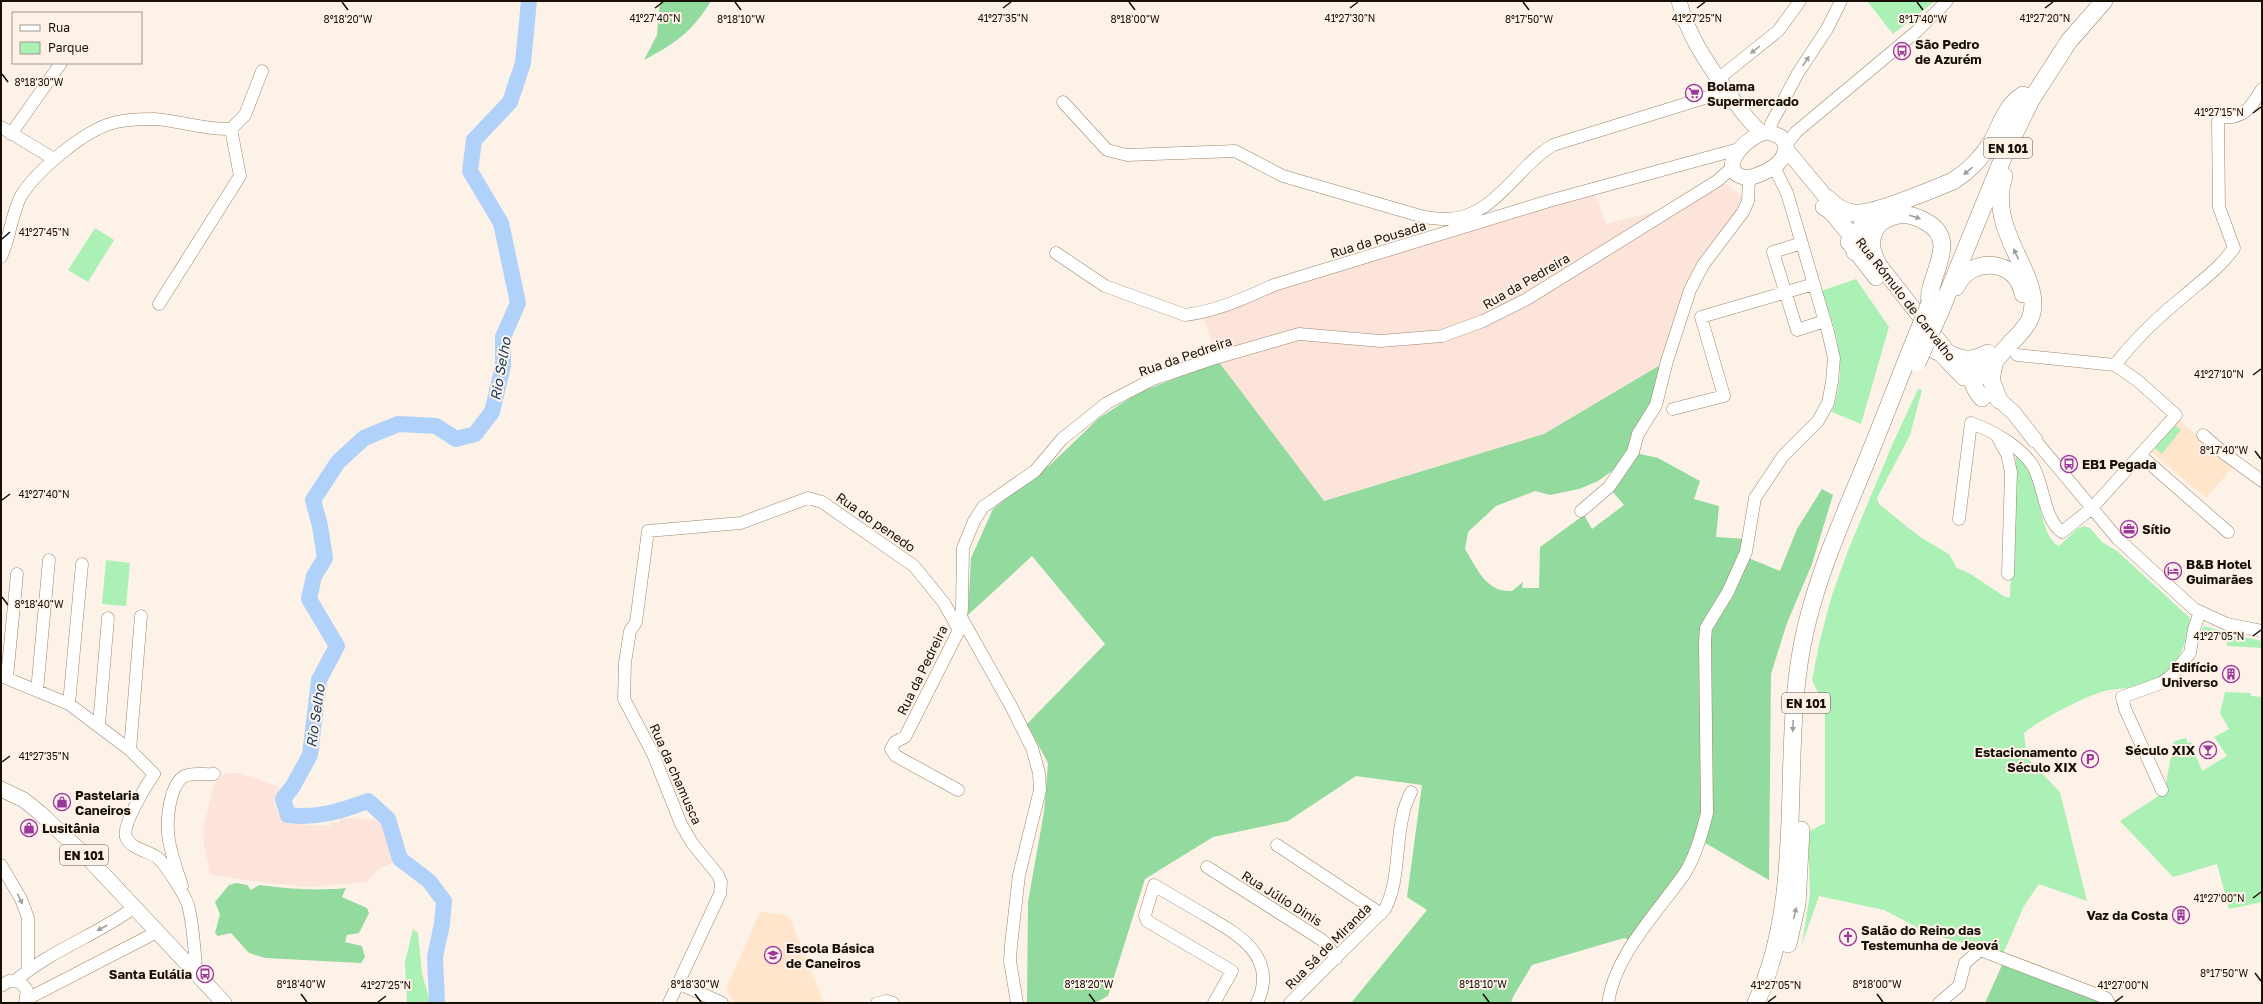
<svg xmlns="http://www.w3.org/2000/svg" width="2263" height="1004" viewBox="0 0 2263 1004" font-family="'Golos Text',sans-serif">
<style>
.industrial{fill:#fce4da}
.built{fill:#fee5cb}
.green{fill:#abf0b5}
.forest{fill:#92da9d}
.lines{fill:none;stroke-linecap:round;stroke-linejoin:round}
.river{stroke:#b0d2fa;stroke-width:16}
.minor-casing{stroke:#9c846c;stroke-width:13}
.major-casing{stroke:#9c846c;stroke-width:16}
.highway-casing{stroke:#9c846c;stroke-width:18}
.minor{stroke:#fff;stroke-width:12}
.major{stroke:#fff;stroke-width:15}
.highway{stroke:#fff;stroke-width:17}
.highway-bridge-casing{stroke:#9c846c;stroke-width:18;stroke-linecap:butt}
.highway-bridge{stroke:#fff;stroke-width:17}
.oneway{fill:#a39f9c}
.ticks{fill:none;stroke:#180f07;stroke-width:1.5}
.labels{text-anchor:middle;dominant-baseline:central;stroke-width:4;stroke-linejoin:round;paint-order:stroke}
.shield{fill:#fdf2e8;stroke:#5d534a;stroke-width:1}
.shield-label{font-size:12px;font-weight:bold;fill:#180f07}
.poi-label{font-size:13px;font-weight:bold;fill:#180f07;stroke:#fdf2e8;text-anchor:start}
.street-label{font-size:13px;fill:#180f07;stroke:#fdf2e8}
.water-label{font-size:14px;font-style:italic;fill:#153b65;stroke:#fdf2e8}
.ticks-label{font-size:10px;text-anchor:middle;fill:#180f07;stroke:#fdf2e8;stroke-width:4;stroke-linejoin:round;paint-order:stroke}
</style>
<rect width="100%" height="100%" fill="#fdf2e8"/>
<!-- industrial -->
<path class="industrial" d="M1721 180 1748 201 1703 265 1667 361 1544 434 1323 501 1217 358 1202 312 1593 188 1606 224 1678 206Z
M225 773H239L280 787 274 803 277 812 290 824 330 826V822L340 823V817L383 821 389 830 396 861 379 869 367 882 309 887 245 880 210 874 202 832 214 785Z"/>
<!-- built -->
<path class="built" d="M2169 412 2233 467 2206 498 2142 444Z
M760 912 781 914 788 917 791 921 824 1003H734L726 989Z"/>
<!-- green -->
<path class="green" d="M1867 1H1935L1893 34Z
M95 228 114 240 88 282 68 270Z
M1856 279 1889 327 1861 424 1832 412C1848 366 1838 335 1821 291Z
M1918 389 1922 390 1910 435 1877 498 1879 504 1920 537 1949 554 1957 568 1969 573 2005 597H2010L2016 453C2022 462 2030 471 2034 482 2039 497 2043 540 2059 546L2077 529 2084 526 2090 528 2102 542 2117 551 2190 618C2184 660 2171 680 2127 688 2121 689 2114 689 2109 690 2089 694 2039 720 2024 733L2026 751 2030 761 2060 792 2087 901 2039 884 2024 906 2003 954 1930 934 1884 910 1819 896 1802 944 1810 894 1808 832 1825 823V708L1812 680 1820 640 1832 595 1849 548 1893 443Z
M2167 418 2181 430 2162 454 2147 442Z
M106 560 130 563 126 606 102 604Z
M2204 626 2221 631V637L2199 635Z
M2227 633 2262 641V648L2227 646Z
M2225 692 2251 693V696L2262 697V902L2229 909 2217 864 2173 877 2120 821 2157 797 2165 788 2174 741 2186 738 2188 743 2191 742 2202 771 2227 756 2214 737 2229 729 2220 713Z
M413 929 418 933 422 973 430 1003H407L405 962Z"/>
<!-- forest -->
<path class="forest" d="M660 1H711C692 32 676 43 644 60L657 35Z
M1667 361 1657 394 1626 461 1598 481 1579 489 1550 495 1535 491 1496 506 1468 532 1465 549C1477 568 1486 593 1512 591L1523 582 1522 588H1539L1540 547 1584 515 1592 529 1624 505 1612 491 1636 453 1658 458 1700 481 1694 499 1719 506 1716 537 1746 539V557L1780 571 1797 529 1822 489 1833 495 1812 564 1787 623 1771 674 1769 880 1700 840 1634 942 1624 938 1532 965 1513 997 1511 1003H1351L1427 910 1407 897 1422 785 1356 776 1288 821 1213 837 1145 879 1108 996 1095 1003H1027L1028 902 1044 812 1048 763 1027 724 1105 644 1032 556 968 615 971 558 993 509 1050 465 1099 418 1140 392 1219 362 1324 501 1544 434Z
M236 883 247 885 251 890 259 885C289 889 316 891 346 888L342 897 367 908 369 913 359 933 347 935 345 942 362 946 365 957 361 963 265 958 249 953 231 933 218 936 215 933 220 914 215 902 229 885Z
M2003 963 2100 1001 2102 1003H1985Z"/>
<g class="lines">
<!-- river -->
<path class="river" d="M437 1003 435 957 442 924 444 901 429 881 400 859 388 819 368 801C341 811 316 819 288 815L283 799 293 786 310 755 319 680 337 646 309 599 314 576 325 558 320 526 313 500 338 462 364 438 398 424 436 426 456 439 475 434 492 412 503 366V337L518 303 501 223 470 171 474 140 510 102 523 63 529 1"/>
<!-- minor casing -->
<g class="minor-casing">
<path id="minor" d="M1718 79 1778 31 1800 1
M1063 102 1107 150 1127 155 1235 151 1283 176 1424 217C1431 218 1438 219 1445 219 1493 220 1517 166 1553 145L1727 91
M1 127 54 159
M1769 132 1771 124 1798 73 1827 29 1841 1
M11 134 61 63
M1786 145 1796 132 1917 31 1947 1
M1802 243 1773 252 1797 330 1825 321
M1056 253 1105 286 1185 315C1217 311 1245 298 1274 285L1549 201 1739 149
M1 257C10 238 11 215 21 196 36 171 85 130 113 123 126 119 142 119 155 119 181 121 205 130 231 129L245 115 262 71
M159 304 240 176 231 129
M2115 365C2135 339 2158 317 2184 296 2201 281 2221 267 2234 248L2219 207 2218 121C2223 116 2225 118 2232 117 2249 114 2254 101 2262 89
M1673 409 1724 396 1701 317 1814 284
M2203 435 2225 454 2262 481
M1998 438 2007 454 2011 472 2008 574
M2035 440 2117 538 2194 609 2227 624 2262 631
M2141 456 2228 532
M1581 511 1609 487 1633 452 1638 434 1656 405 1667 361 1690 290 1703 265 1743 212 1748 201 1749 178
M1959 519 1971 423C1993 431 2020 446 2033 466 2044 485 2044 520 2062 532L2092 508 2176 415 2138 381 2115 365 2017 355
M961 617 1011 706 1032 748 1039 773 1040 790 1019 875 1011 945 1010 961 1017 1003
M1 676 69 704 130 750 154 774C146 786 122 824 126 837 131 850 151 851 159 859 167 867 185 895 188 905 194 927 194 952 197 975
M7 677 17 574
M37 691 49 560
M69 704 82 564
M99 725 108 618
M130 750 141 616
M958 790 896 756 891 749 895 742 905 737 959 630 962 609 963 548 974 521 983 507 1035 471 1062 439 1107 403 1153 379 1212 359 1299 334 1381 341 1442 336 1483 321 1527 299 1717 181 1733 167
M2162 790 2125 709 2122 697 2161 683 2172 675 2190 653 2194 629 2200 612
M1277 845 1381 914
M1 865 21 899 28 918V970
M1207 867 1322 940 1329 947 1336 959
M182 886C171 852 162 831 172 795 174 789 177 781 183 777 191 772 205 775 214 774
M15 981C51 950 97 935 135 907
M678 983 722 1003
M1 986 9 981 20 982 27 990 25 1003
M27 999 157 932
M669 1003 720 894 721 882 718 875 692 843 681 824 653 754 624 699 625 663 630 631 636 622 648 531 741 523 808 498 822 502 914 566 944 603 959 630
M877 1003 887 1001 893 1003
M1214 1003 1232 971 1147 921 1145 915 1154 885C1171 895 1188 905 1205 915 1238 934 1279 957 1257 1003
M1290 1003 1385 909C1400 880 1395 846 1403 815 1404 807 1408 799 1411 792
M1608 1003C1615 954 1658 912 1685 873 1696 855 1702 834 1707 813L1705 641 1706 628 1728 592 1746 552 1755 498 1783 456 1818 421 1828 403 1832 382 1834 358 1828 332 1787 193 1774 167
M1939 1003 1959 986 1965 963 1980 950 2106 998 2109 1003"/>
</g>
<!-- major casing -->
<g class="major-casing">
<path id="major" d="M1679 1C1689 38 1706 61 1728 93 1739 107 1748 122 1762 133
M1769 132 1781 137 1786 145C1786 165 1765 173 1749 178 1711 174 1747 133 1769 132Z
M1786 149 1834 207
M1848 242 1876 278
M1870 253 1954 360
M1991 393 2013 412 2035 440
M1 789 24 800 40 813 88 858 224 1003"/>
</g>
<!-- highway casing -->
<g class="highway-casing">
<path id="highway" d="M1827 198C1835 205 1842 212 1854 213 1872 215 1934 189 1953 181 1969 171 1982 158 1992 141 2001 125 2006 105 2023 95
M1824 207C1836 211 1841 228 1853 235 1873 233 1880 217 1899 215 1908 214 1918 217 1926 222 1962 241 1925 279 1930 303
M1855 252V235L1862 226
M1877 262C1870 248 1869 237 1879 224
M1956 287C1970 255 2018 259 2023 294
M1940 312 2005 153 2031 100 2069 41 2104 1
M1932 349 1941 353 1964 377 1977 378C1988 371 1998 357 2007 347 2015 338 2025 330 2030 319 2047 278 1985 233 2004 176
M1948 353C1963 361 1973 361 1988 353
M1995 360 1991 380 1999 400
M1976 368C1968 378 1975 390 1982 398
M1788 944 1797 904 1801 830
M1756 1003C1807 891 1780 764 1802 646 1813 587 1837 532 1860 477 1877 436 1893 395 1909 354"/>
</g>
<!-- minor -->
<use href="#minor" class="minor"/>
<!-- major -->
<use href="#major" class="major"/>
<!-- highway -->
<use href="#highway" class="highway"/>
<!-- highway-bridge casing -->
<g class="highway-bridge-casing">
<path id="highway-bridge" d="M1909 354 1930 303
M1917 363 1940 312"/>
</g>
<!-- highway-bridge -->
<use href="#highway-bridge" class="highway-bridge"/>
</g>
<!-- one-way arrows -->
<defs><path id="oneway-solid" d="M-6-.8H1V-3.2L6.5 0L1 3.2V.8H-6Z"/></defs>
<g class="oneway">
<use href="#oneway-solid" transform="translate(1755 50) rotate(141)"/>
<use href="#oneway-solid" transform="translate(1806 61) rotate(-56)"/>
<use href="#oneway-solid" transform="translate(1968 171) rotate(139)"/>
<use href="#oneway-solid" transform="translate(1915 217) rotate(17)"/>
<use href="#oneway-solid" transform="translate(2016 254) rotate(-115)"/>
<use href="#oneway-solid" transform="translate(1793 726) rotate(92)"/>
<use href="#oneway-solid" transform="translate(20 899) rotate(64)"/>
<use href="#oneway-solid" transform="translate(1795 913) rotate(-77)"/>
<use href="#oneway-solid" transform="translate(102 928) rotate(152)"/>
</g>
<!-- ticks -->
<path class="ticks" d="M342 2 348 10M735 2 741 10M1129 2 1135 10M1523 2 1529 10M1917 2 1923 10M655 8 663 2M1003 8 1011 2M1350 8 1358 2M1697 8 1705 2M2045 8 2053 2M2 74 8 82M2253 113 2261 107M2 239 10 232M2253 375 2261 369M2255 451 2261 459M2 500 10 494M2 597 8 605M2253 636 2261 630M2 762 10 756M2253 898 2261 892M2255 973 2261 981M301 994 307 1002M695 994 701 1002M1089 994 1095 1002M1483 994 1489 1002M1877 994 1883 1002M378 1002 386 996M1768 1002 1776 996M2115 1002 2123 996"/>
<!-- icons -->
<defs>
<g id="bus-ring" transform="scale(0.9)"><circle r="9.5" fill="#fdf2e8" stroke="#9b379d" stroke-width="1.5"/><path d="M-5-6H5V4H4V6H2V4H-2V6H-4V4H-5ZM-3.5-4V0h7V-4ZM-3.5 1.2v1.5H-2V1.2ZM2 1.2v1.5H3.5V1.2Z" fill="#9b379d"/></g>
<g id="supermarket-ring" transform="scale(0.9)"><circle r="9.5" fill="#fdf2e8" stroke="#9b379d" stroke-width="1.5"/><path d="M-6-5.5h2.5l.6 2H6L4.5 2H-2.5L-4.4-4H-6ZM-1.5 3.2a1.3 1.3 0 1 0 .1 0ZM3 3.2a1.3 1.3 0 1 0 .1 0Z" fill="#9b379d"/></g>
<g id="office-ring" transform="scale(0.9)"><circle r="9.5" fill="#fdf2e8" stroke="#9b379d" stroke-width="1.5"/><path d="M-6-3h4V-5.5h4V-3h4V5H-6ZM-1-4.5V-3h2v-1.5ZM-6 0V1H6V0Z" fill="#9b379d"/></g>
<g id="hotel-ring" transform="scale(0.9)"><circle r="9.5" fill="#fdf2e8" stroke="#9b379d" stroke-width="1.5"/><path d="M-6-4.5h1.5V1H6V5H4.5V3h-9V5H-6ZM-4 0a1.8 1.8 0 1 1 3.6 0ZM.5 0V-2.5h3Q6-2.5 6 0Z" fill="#9b379d"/></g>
<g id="building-ring" transform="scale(0.9)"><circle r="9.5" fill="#fdf2e8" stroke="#9b379d" stroke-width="1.5"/><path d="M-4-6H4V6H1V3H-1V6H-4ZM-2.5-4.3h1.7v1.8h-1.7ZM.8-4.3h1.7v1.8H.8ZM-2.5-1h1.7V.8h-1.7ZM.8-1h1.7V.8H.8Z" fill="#9b379d"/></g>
<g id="bar-ring" transform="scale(0.9)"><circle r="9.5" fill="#fdf2e8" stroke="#9b379d" stroke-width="1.5"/><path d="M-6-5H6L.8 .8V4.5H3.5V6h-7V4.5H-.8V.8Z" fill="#9b379d"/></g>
<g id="parking-ring" transform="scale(0.9)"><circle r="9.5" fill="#fdf2e8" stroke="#9b379d" stroke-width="1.5"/><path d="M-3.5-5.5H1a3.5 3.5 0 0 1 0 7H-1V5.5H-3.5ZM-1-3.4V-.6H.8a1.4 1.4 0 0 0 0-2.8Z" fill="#9b379d"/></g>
<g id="shop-ring" transform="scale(0.9)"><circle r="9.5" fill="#fdf2e8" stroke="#9b379d" stroke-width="1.5"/><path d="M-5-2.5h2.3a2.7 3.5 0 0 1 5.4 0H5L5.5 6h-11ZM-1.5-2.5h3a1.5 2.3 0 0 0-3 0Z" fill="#9b379d"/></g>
<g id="church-ring" transform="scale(0.9)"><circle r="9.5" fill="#fdf2e8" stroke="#9b379d" stroke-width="1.5"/><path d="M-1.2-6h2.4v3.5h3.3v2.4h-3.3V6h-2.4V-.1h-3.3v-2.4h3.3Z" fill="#9b379d"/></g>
<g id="school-ring" transform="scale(0.9)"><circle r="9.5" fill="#fdf2e8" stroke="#9b379d" stroke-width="1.5"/><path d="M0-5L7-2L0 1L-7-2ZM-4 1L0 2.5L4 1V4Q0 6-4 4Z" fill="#9b379d"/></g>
</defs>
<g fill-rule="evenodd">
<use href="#bus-ring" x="1902" y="51"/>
<use href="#supermarket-ring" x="1694" y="93"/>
<use href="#bus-ring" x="2069" y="464"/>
<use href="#office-ring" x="2129" y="529"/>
<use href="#hotel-ring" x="2173" y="571"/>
<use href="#building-ring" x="2231" y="674"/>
<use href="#bar-ring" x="2208" y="750"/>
<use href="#parking-ring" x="2090" y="759"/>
<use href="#shop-ring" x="62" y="802"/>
<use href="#shop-ring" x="29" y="828"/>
<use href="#building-ring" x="2181" y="915"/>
<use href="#church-ring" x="1848" y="937"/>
<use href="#school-ring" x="773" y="955"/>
<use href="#bus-ring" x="205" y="974"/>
</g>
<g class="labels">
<!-- shield labels -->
<g class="shield">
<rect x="1984" y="138" width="48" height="20" rx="3"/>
<rect x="1782" y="693" width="48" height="20" rx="3"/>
<rect x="60" y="845" width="48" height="20" rx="3"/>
</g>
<g class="shield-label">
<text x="2008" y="148">EN 101</text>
<text x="1806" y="703">EN 101</text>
<text x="84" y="855">EN 101</text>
</g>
<!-- poi labels -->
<g class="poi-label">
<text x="1915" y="44">São Pedro<tspan x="1915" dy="15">de Azurém</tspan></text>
<text x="1707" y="86">Bolama<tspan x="1707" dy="15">Supermercado</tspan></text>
<text x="2082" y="464">EB1 Pegada</text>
<text x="2142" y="529">Sítio</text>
<text x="2186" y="564">B&amp;B Hotel<tspan x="2186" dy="15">Guimarães</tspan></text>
<text x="2218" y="667" text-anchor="end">Edifício<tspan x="2218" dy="15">Universo</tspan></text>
<text x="2195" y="750" text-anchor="end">Século XIX</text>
<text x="2077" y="752" text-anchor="end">Estacionamento<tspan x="2077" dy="15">Século XIX</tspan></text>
<text x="75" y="795">Pastelaria<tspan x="75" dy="15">Caneiros</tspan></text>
<text x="42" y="828">Lusitânia</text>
<text x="2168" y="915" text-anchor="end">Vaz da Costa</text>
<text x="1861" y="930">Salão do Reino das<tspan x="1861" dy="15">Testemunha de Jeová</tspan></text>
<text x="786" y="948">Escola Básica<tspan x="786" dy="15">de Caneiros</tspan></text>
<text x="192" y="974" text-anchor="end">Santa Eulália</text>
</g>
<!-- street labels -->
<g class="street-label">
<text transform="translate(1378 239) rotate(-17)">Rua da Pousada</text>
<text transform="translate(1526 281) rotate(-30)">Rua da Pedreira</text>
<text transform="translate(1906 299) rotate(52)">Rua Rómulo de Carvalho</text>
<text transform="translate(1185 356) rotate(-19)">Rua da Pedreira</text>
<text transform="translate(876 522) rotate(35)">Rua do penedo</text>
<text transform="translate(922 670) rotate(-64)">Rua da Pedreira</text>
<text transform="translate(676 774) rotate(66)">Rua da chamusca</text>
<text transform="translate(1282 898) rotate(32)">Rua Júlio Dinis</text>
<text transform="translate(1328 946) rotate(-45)">Rua Sá de Miranda</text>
</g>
<!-- water labels -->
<g class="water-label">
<text transform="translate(500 369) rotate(-80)">Rio Selho</text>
<text transform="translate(315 716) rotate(-82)">Rio Selho</text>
</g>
</g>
<g class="ticks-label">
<text x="655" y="22">41°27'40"N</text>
<text x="1003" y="22">41°27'35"N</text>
<text x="1350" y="22">41°27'30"N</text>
<text x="1697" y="22">41°27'25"N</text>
<text x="2045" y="22">41°27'20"N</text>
<text x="348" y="23">8°18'20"W</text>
<text x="741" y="23">8°18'10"W</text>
<text x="1135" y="23">8°18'00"W</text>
<text x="1529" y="23">8°17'50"W</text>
<text x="1923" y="23">8°17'40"W</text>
<text x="39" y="86">8°18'30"W</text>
<text x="2219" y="116">41°27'15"N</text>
<text x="44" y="236">41°27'45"N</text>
<text x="2219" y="378">41°27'10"N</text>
<text x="2224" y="454">8°17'40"W</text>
<text x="44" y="498">41°27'40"N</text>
<text x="39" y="608">8°18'40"W</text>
<text x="2219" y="640">41°27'05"N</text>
<text x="44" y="760">41°27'35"N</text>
<text x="2219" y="902">41°27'00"N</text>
<text x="2224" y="977">8°17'50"W</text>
<text x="301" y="988">8°18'40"W</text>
<text x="695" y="988">8°18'30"W</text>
<text x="1089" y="988">8°18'20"W</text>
<text x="1483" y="988">8°18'10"W</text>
<text x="1877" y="988">8°18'00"W</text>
<text x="386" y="989">41°27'25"N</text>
<text x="1776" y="989">41°27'05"N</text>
<text x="2123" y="989">41°27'00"N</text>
</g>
<!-- border -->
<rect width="2263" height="1004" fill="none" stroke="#180f07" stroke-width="4"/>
<!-- legend -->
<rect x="12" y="12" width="130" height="52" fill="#fdf2e8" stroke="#a1978e"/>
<rect x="20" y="25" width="20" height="6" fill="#ffffff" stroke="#a1978e"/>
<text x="48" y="32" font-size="12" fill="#180f07">Rua</text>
<rect x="20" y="42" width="20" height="12" fill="#abf0b5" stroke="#a1978e"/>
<text x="48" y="52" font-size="12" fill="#180f07">Parque</text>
</svg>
